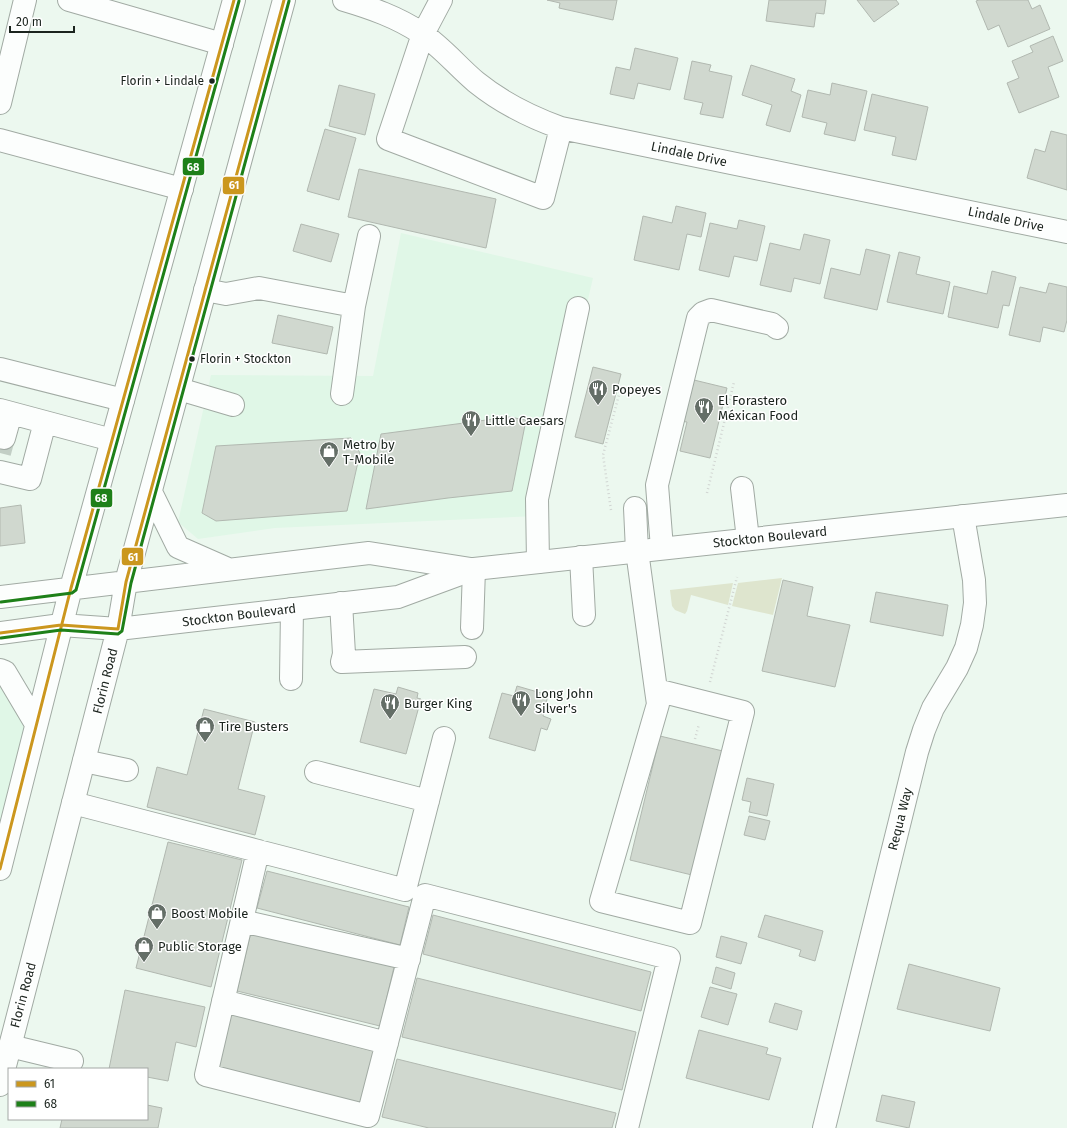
<svg xmlns="http://www.w3.org/2000/svg" width="1067" height="1128" viewBox="0 0 1067 1128" font-family="'Fira Sans',sans-serif">
<style>
.built{fill:#e0f7e7}
.green{fill:#dee5ce}
.building{fill:#d0d8cf;stroke:#b1b8b0}
.lines{fill:none;stroke-linecap:round;stroke-linejoin:round}
.minor-tunnel{stroke:#c2cec5;stroke-width:22;stroke-dasharray:22 11;stroke-linecap:butt}
.minor-casing{stroke:#a1aaa3;stroke-width:24}
.major-casing{stroke:#a1aaa3;stroke-width:24}
.path{stroke:#d1d5d2;stroke-width:2.5;stroke-dasharray:1 3;stroke-linecap:butt}
.minor{stroke:#fcfefd;stroke-width:22}
.major{stroke:#fcfefd;stroke-width:22}
.bus-1-casing{stroke:#fff;stroke-width:6}
.bus-2-casing{stroke:#fff;stroke-width:6}
.bus-1{stroke:#cb971e;stroke-width:3}
.bus-2{stroke:#1e8019;stroke-width:3}
.bus-dot{fill:#1b241e;stroke:#fff;stroke-width:1.5}
.labels{text-anchor:middle;dominant-baseline:central;stroke-width:3;stroke-linejoin:round;paint-order:stroke}
.bus-label{font-size:12px;fill:#1b241e;stroke:#fff;text-anchor:end}
.street-label{font-size:13px;fill:#1b241e;stroke:#fff}
.poi-label{font-size:13px;fill:#1b241e;stroke:#fff;text-anchor:start}
.line-badge{stroke:#fff;stroke-width:1.5}
.badge-label{font-size:11px;text-anchor:middle;font-weight:bold;fill:#fff}
</style>
<rect width="100%" height="100%" fill="#ecf8ef"/>
<!-- built -->
<path class="built" d="M401 233 593 278 537 516 275 528 198 539 178 522 211 375 373 376Z
M0 670 36 724 0 866Z"/>
<!-- green -->
<path class="green" d="M782 578 773 615 732 606 738 583Z
M733 583 728 605 691 595 687 611 685 614 675 610 672 606 670 590Z"/>
<!-- building -->
<path class="building" d="M547 0H617L613 20 559 8 560 3Z
M769 0H826L824 14 816 13 814 27 766 21Z
M857 0H896L899 4 874 22Z
M979 0H1028L1032 9 1040 5 1050 29 1008 47 999 25 988 30 976 1Z
M1053 36 1063 61 1048 67 1059 97 1019 113 1007 83 1019 78 1012 61 1033 52 1030 46Z
M635 48 678 58 670 90 638 83 634 99 610 94 616 67 630 70Z
M692 61 711 65 709 71 732 76 723 118 700 114 703 103 684 99Z
M751 65 795 79 791 91 801 95 790 132 766 125 772 105 742 95Z
M832 83 867 91 855 141 824 134 827 123 802 117 808 90 830 95Z
M339 85 375 94 365 135 329 126Z
M872 94 928 107 916 160 892 155 896 137 864 130Z
M325 129 356 138 339 200 307 191Z
M1051 131 1067 135V190L1027 178 1035 149 1045 152Z
M359 169 496 199 486 248 348 217Z
M676 206 706 213 701 237 687 234 679 270 634 260 643 216 672 223Z
M739 220 765 226 757 261 734 256 729 277 699 270 710 223 737 229Z
M301 224 339 234 331 262 293 251Z
M804 234 830 240 820 284 794 278 791 292 760 285 770 243 800 250Z
M866 249 890 255 877 310 824 298 831 268 860 275Z
M899 252 920 257 916 274 950 282 943 314 887 302Z
M992 271 1016 277 1009 306 1003 305 998 328 948 317 954 286 987 294Z
M1049 283 1067 287V320L1064 332 1043 327 1040 342 1009 335 1020 287 1046 293Z
M278 315 333 327 327 354 272 343Z
M593 367 621 374 603 444 575 437Z
M694 380 727 388 710 458 680 451 687 422 680 421 682 412 686 413Z
M509 417 526 420 512 491 448 498 366 509 381 434Z
M351 438 360 453 347 511 216 521 202 513 216 446Z
M21 505 25 543 0 546V508Z
M783 580 813 587 807 616 850 625 835 687 762 671Z
M876 592 948 605 943 636 870 622Z
M517 686 548 695 543 716 551 719 547 730 541 728 535 751 489 738 502 693 514 696Z
M398 687 418 693 417 698 421 699 406 754 360 742 374 689 396 694Z
M204 709 255 722 238 789 265 796 255 835 147 807 157 767 187 775Z
M660 736 727 752 696 876 630 860Z
M747 778 774 784 767 816 749 812 751 802 742 800Z
M749 816 770 821 765 840 744 835Z
M168 842 242 860 211 987 136 968Z
M267 871 409 907 400 945 257 908Z
M433 915 651 972 641 1011 423 954Z
M765 915 823 931 815 961 799 956 801 950 758 937Z
M251 932 394 967 380 1026 237 991Z
M721 936 747 943 741 964 716 957Z
M909 964 1000 988 990 1031 897 1009Z
M716 967 735 973 731 989 712 983Z
M417 978 636 1032 622 1090 402 1037Z
M710 987 737 994 728 1025 701 1017Z
M125 990 205 1007 196 1047 176 1042 168 1081 147 1077V1069H109Z
M775 1003 802 1011 797 1030 769 1022Z
M231 1014 374 1051 359 1109 216 1072Z
M699 1030 768 1048 766 1054 781 1058 769 1100 686 1078Z
M397 1059 616 1113 612 1128H429L382 1117Z
M882 1095 915 1102 909 1128 876 1121Z
M147 1105 162 1108 158 1128H60L62 1119H147Z"/>
<g class="lines">
<!-- minor-tunnel -->
<path class="minor-tunnel" d="M0 453 4 438"/>
<!-- minor casing -->
<g class="minor-casing">
<path id="minor" d="M69 0 222 44
M344 0C371 8 397 17 421 33 442 47 457 66 476 82 502 103 530 117 561 128L1067 232
M441 0 423 34 388 139 543 198 561 128
M0 103 25 0
M0 140 182 189
M205 290 226 294 259 288 354 306 342 394
M354 306 369 236
M0 369 123 400
M179 389 233 405
M0 410 112 440
M4 438 11 413
M0 472 30 479 45 422
M742 488 748 539
M635 508 637 551 656 690 658 704 601 901 690 923 743 712 656 690
M662 548 657 485 698 318 703 313 711 310 772 324 777 328
M581 557 584 615
M538 562 537 499 578 308
M341 603 344 654 342 662 465 657
M472 628 474 569
M291 679 292 609
M84 761 127 770
M316 772 428 801
M73 803 258 851 293 860 405 890 444 738
M258 851 206 1075 368 1116 425 895 669 958 627 1128
M242 921 409 959
M223 1001 387 1043
M10 1046 72 1061
M824 1128 917 752 924 730 933 708 957 668 966 648 972 625 975 603 974 580 963 516"/>
</g>
<!-- major casing -->
<g class="major-casing">
<path id="major" d="M151 492 178 547 228 569
M0 597 369 553 471 569
M0 633 61 625 118 629 398 597 474 569 1067 505
M0 670 5 672 36 724
M0 869 71 588 234 0
M0 1085 118 629 126 582 284 0"/>
</g>
<!-- path -->
<path class="path" d="M707 493 734 382
M611 510 603 455 621 387
M710 682 737 577
M695 739 699 724"/>
<!-- minor -->
<use href="#minor" class="minor"/>
<!-- major -->
<use href="#major" class="major"/>
<!-- bus-1 casing -->
<g class="bus-1-casing">
<path id="bus-1" d="M0 633 61 625 118 629 126 582 284 0
M0 869 71 588 234 0"/>
</g>
<!-- bus-2 casing -->
<g class="bus-2-casing">
<path id="bus-2" d="M1 602 72 593 76 590 239 1
M1 638 61 630 118 634 122 631 131 583 289 1"/>
</g>
<!-- bus-1 -->
<use href="#bus-1" class="bus-1"/>
<!-- bus-2 -->
<use href="#bus-2" class="bus-2"/>
</g>
<!-- icons -->
<defs>
<g id="restaurant-pin" transform="scale(1)"><path d="M0 17L-7.5 6A9.5 9.5 0 1 1 7.5 6Z" fill="#646e67" stroke="#fff"/><path d="M-5-6h1v4h1v-4h1v4h1v-4h1v5L-1.5 .5V6h-2V.5L-5-1ZM5-6V6H3V1.5H1.5Q1.5-4 5-6Z" fill="#fff"/></g>
<g id="shop-pin" transform="scale(1)"><path d="M0 17L-7.5 6A9.5 9.5 0 1 1 7.5 6Z" fill="#646e67" stroke="#fff"/><path d="M-5-2.5h2.3a2.7 3.5 0 0 1 5.4 0H5L5.5 6h-11ZM-1.5-2.5h3a1.5 2.3 0 0 0-3 0Z" fill="#fff"/></g>
</defs>
<g fill-rule="evenodd">
<use href="#restaurant-pin" x="598" y="389"/>
<use href="#restaurant-pin" x="704" y="407"/>
<use href="#restaurant-pin" x="471" y="420"/>
<use href="#shop-pin" x="329" y="451"/>
<use href="#restaurant-pin" x="521" y="700"/>
<use href="#restaurant-pin" x="390" y="703"/>
<use href="#shop-pin" x="205" y="726"/>
<use href="#shop-pin" x="157" y="913"/>
<use href="#shop-pin" x="144" y="946"/>
</g>
<!-- markers -->
<g class="bus-dot">
<circle cx="212" cy="81" r="3.5"/>
<circle cx="192" cy="359" r="3.5"/>
</g>
<g class="labels">
<!-- bus labels -->
<g class="bus-label">
<text x="204" y="81">Florin + Lindale</text>
<text x="200" y="359" text-anchor="start">Florin + Stockton</text>
</g>
<!-- street labels -->
<g class="street-label">
<text transform="translate(689 154) rotate(12)">Lindale Drive</text>
<text transform="translate(1006 219) rotate(12)">Lindale Drive</text>
<text transform="translate(770 537) rotate(-6)">Stockton Boulevard</text>
<text transform="translate(239 615) rotate(-7)">Stockton Boulevard</text>
<text transform="translate(105 681) rotate(-76)">Florin Road</text>
<text transform="translate(900 819) rotate(-76)">Requa Way</text>
<text transform="translate(23 995) rotate(-75)">Florin Road</text>
</g>
<!-- poi labels -->
<g class="poi-label">
<text x="612" y="389">Popeyes</text>
<text x="718" y="400">El Forastero<tspan x="718" dy="15">Méxican Food</tspan></text>
<text x="485" y="420">Little Caesars</text>
<text x="343" y="444">Metro by<tspan x="343" dy="15">T-Mobile</tspan></text>
<text x="535" y="693">Long John<tspan x="535" dy="15">Silver's</tspan></text>
<text x="404" y="703">Burger King</text>
<text x="219" y="726">Tire Busters</text>
<text x="171" y="913">Boost Mobile</text>
<text x="158" y="946">Public Storage</text>
</g>
</g>
<g class="line-badge">
<rect x="182" y="157" width="23" height="19" rx="4" fill="#1e8019"/>
<rect x="222" y="176" width="23" height="19" rx="4" fill="#cb971e"/>
<rect x="90" y="488" width="23" height="20" rx="4" fill="#1e8019"/>
<rect x="121" y="547" width="23" height="19" rx="4" fill="#cb971e"/>
</g>
<g class="badge-label">
<text x="193" y="171">68</text>
<text x="234" y="189">61</text>
<text x="101" y="502">68</text>
<text x="133" y="561">61</text>
</g>
<!-- legend -->
<rect x="8" y="1068" width="140" height="52" fill="#ffffff" stroke="#a4a7a5"/>
<rect x="16" y="1081" width="20" height="6" fill="#cb971e" stroke="#a4a7a5"/>
<text x="44" y="1088" font-size="12" fill="#1b241e">61</text>
<rect x="16" y="1101" width="20" height="6" fill="#1e8019" stroke="#a4a7a5"/>
<text x="44" y="1108" font-size="12" fill="#1b241e">68</text>
<!-- scale -->
<path d="M10 26v6h64v-6" fill="none" stroke="#1b241e" stroke-width="2"/>
<text x="16" y="26" font-size="12" fill="#1b241e" stroke="#ffffff" stroke-width="3" paint-order="stroke">20 m</text>
</svg>
